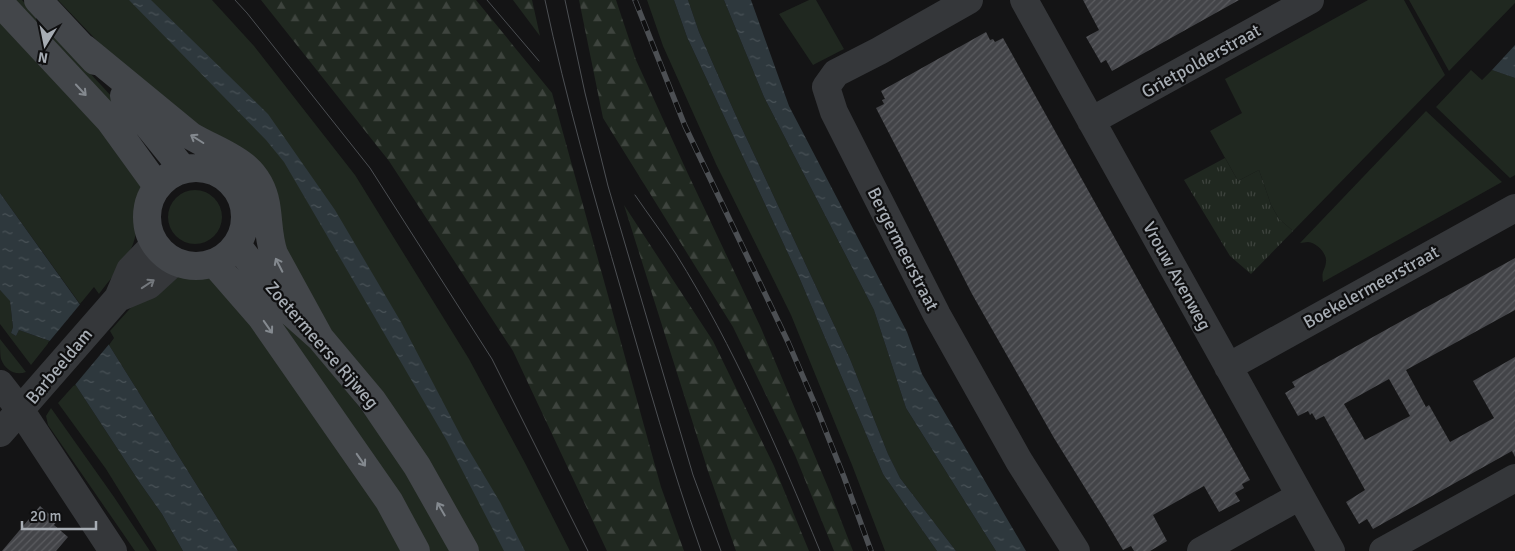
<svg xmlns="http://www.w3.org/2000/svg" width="1515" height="551" viewBox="0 0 1515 551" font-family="Signika,sans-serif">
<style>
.green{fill:#202820}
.forest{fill:url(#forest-firs)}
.park{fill:url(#park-tufts)}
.water{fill:url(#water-ripples)}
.pier{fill:#141415}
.building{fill:url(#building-hatch);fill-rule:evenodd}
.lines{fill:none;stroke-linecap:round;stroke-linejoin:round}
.street{stroke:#35373a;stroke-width:28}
.secondary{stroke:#43464a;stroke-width:28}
.tram{stroke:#4c4f53;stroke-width:1}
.rail-casing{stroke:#4c4f53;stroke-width:5.5}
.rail{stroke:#0f0f10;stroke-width:4;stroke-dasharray:11;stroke-linecap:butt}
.oneway{stroke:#84898f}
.oneway2{stroke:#74787d}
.labels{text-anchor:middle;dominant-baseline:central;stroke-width:4.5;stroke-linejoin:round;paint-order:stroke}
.street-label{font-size:18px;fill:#a7adb4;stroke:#0f0f10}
</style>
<defs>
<pattern id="forest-firs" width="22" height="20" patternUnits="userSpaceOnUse" patternTransform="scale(1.25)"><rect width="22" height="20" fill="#202820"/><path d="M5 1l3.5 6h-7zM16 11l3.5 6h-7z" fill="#3e443e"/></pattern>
<pattern id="park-tufts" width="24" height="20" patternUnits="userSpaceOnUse" patternTransform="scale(1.25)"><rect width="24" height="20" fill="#202820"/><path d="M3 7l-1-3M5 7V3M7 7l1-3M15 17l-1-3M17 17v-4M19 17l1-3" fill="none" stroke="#3e443e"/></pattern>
<pattern id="water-ripples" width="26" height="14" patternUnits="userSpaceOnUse" patternTransform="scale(1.25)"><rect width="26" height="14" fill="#2e383d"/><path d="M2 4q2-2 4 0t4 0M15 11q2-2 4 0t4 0" fill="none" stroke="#495257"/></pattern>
<pattern id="building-hatch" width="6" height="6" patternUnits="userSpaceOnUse" patternTransform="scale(1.25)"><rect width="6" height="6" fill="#434448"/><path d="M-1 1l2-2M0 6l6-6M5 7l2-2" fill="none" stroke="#5b5c60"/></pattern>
</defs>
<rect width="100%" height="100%" fill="#141415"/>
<!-- green -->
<path class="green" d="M9 0H22L114 99 107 106Z
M58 0H212L254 46 355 175 469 359 525 463 570 551H479L448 499 336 338 287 260 278 219 202 132 104 48Z
M647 0H674L687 37 799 277 883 474 937 551H885L852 465 791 315 716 164 663 46Z
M688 0H724L764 97 874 310 906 408 996 551H956L900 478 888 454 850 359 737 118 699 32Z
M809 0H816L844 49 813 65 779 14Z
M1368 0H1404L1445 75 1293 231 1279 219 1271 205 1259 170 1238 181 1210 131 1242 113 1225 79Z
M1409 0H1515V3L1449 71Z
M0 16 87 108 141 184C142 202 138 238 129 253 121 268 109 280 99 294L94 287 80 304 0 193Z
M1471 70 1482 80 1492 70 1515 78V175L1510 178 1436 107Z
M1426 111 1502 182 1323 282C1321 270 1325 271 1326 262 1327 253 1317 243 1308 242 1305 242 1303 243 1300 243Z
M168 217a27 27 0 1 1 54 0a27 27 0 1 1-54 0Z
M185 273 208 277 253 314 405 551H238L109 345 114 338 110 331C129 310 155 277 185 273Z
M0 290 10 300 13 327 11 333 16 336 19 330 50 341 31 365 0 324Z
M276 307 351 396 403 465 459 551H427L271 312Z
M0 339 26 372C15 376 5 370 1 359 0 354 0 345 0 339Z
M75 384 140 483 162 514 183 551H157L106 469 58 403Z
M51 408 114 497 150 551H135L48 425 46 416Z"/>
<!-- forest -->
<path class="forest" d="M261 0H476L552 93 661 487 684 551H607L513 351 389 161Z
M513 0H532L540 36Z
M579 0H616L636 60 688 174 761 328 830 492 853 551H834L795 455 733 327 603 118Z
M624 205 713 341 774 466 809 551H736L708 471Z"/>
<!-- park -->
<path class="park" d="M1225 158 1238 181 1259 170 1271 205 1279 219 1293 231 1251 274 1230 256 1184 180Z"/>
<!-- water -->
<path class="water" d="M129 0H151L268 114 335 210 401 322 464 442 500 502 525 551H504L447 441 284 162 266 140Z
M674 0H688L699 32 737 118 850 359 888 454 900 478 956 551H937L883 474 799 277 687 37Z
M724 0H751L789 106 907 332 922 374 1026 551H996L906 408 874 310 764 97Z
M1515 45V78L1492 70Z
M0 193 109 345 238 551H183L162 514 140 483 75 384 50 341 19 330 16 336 11 333 13 327 10 301 0 290Z"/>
<!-- pier -->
<path class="pier" d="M82 302 110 343 74 386 48 343Z"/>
<!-- building -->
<path class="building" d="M1083 0H1239L1112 71 1106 60 1101 63 1086 37 1099 30Z
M986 32 990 40 993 39 995 42 1003 38 1250 480 1242 484 1244 488 1235 493 1240 501 1219 512 1204 486 1153 515 1167 541 1150 551H1134L1131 546 1123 550 1105 520 1054 438 972 294 876 108 884 104 882 100 885 99 881 91Z
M1515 258V310L1406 370 1426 407 1429 405 1450 442 1494 418 1473 381 1515 357V457L1512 451 1373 529 1367 519 1359 524 1346 502 1365 490 1324 416 1316 420 1312 413 1310 415 1308 411 1298 416 1285 393 1295 387 1292 382ZM1389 379 1410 416 1365 440 1344 404Z
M40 506 57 521 54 525 68 537 56 551H2Z"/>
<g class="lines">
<!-- street -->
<path class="street" d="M969 0 879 51 836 73 826 87 834 112 937 315 1019 461 1076 551
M1024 0 1331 551
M1091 121 1310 0
M118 298 149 285 174 262
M1228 367 1515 208
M0 384 21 411 113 551
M0 433 118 298 130 270 154 245
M1201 551 1300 496
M1383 551 1515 478"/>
<!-- secondary -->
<path class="secondary" d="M38 0 95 61
M0 3 110 121 157 186
M84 48 191 136C223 155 258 161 266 204 269 221 268 237 274 254L320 338
M124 96 183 169
M147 217a49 49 0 1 1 98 0a49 49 0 1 1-98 0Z
M237 245 284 306 320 338 372 400 417 466 465 551
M214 263 261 317 389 501 416 551"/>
<!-- tram -->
<path class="tram" d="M235 0 247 13 370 168 492 359 588 551
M487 0 539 61
M545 0C566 99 594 196 622 293 647 380 671 466 701 551
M565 0 585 93 608 186 693 475 721 551
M635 195C648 214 663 234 676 254 734 347 778 449 820 551"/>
<!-- rail casing -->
<g class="rail-casing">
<path id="rail" d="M635 0 685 126 788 342 817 409 844 477 871 551"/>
</g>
<!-- rail -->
<use href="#rail" class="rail"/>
</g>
<!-- one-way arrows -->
<defs><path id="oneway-shaft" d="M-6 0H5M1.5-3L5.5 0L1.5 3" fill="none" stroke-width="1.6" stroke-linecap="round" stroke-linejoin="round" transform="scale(1.25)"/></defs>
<g class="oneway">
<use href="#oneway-shaft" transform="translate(81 90) rotate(47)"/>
<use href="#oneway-shaft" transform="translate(197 139) rotate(-148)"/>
<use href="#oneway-shaft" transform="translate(279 265) rotate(-117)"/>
<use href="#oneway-shaft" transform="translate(268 327) rotate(55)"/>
<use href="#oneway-shaft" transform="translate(361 460) rotate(55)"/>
<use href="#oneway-shaft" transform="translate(441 509) rotate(-120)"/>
</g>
<use class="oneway2" href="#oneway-shaft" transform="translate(148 284) rotate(-34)"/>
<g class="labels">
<!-- street labels -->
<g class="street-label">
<text transform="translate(1201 61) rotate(-29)">Grietpolderstraat</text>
<text transform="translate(903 249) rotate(63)">Bergermeerstraat</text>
<text transform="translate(1177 276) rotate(61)">Vrouw Avenweg</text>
<text transform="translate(1371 287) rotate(-29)">Boekelermeerstraat</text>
<text transform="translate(322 345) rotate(49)">Zoetermeerse Rijweg</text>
<text transform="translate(59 366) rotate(-50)">Barbeeldam</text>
</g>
</g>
<!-- north arrow -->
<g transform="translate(45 45) rotate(190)" stroke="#0f0f10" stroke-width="4" paint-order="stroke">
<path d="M0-4L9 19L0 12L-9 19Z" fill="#a7adb4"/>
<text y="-8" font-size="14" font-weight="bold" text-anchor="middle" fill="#a7adb4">N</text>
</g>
<!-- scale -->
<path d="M22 521v8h74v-8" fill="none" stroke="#a7adb4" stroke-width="2.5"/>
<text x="30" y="521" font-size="15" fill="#a7adb4" stroke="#0f0f10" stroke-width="4" paint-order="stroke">20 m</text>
</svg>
